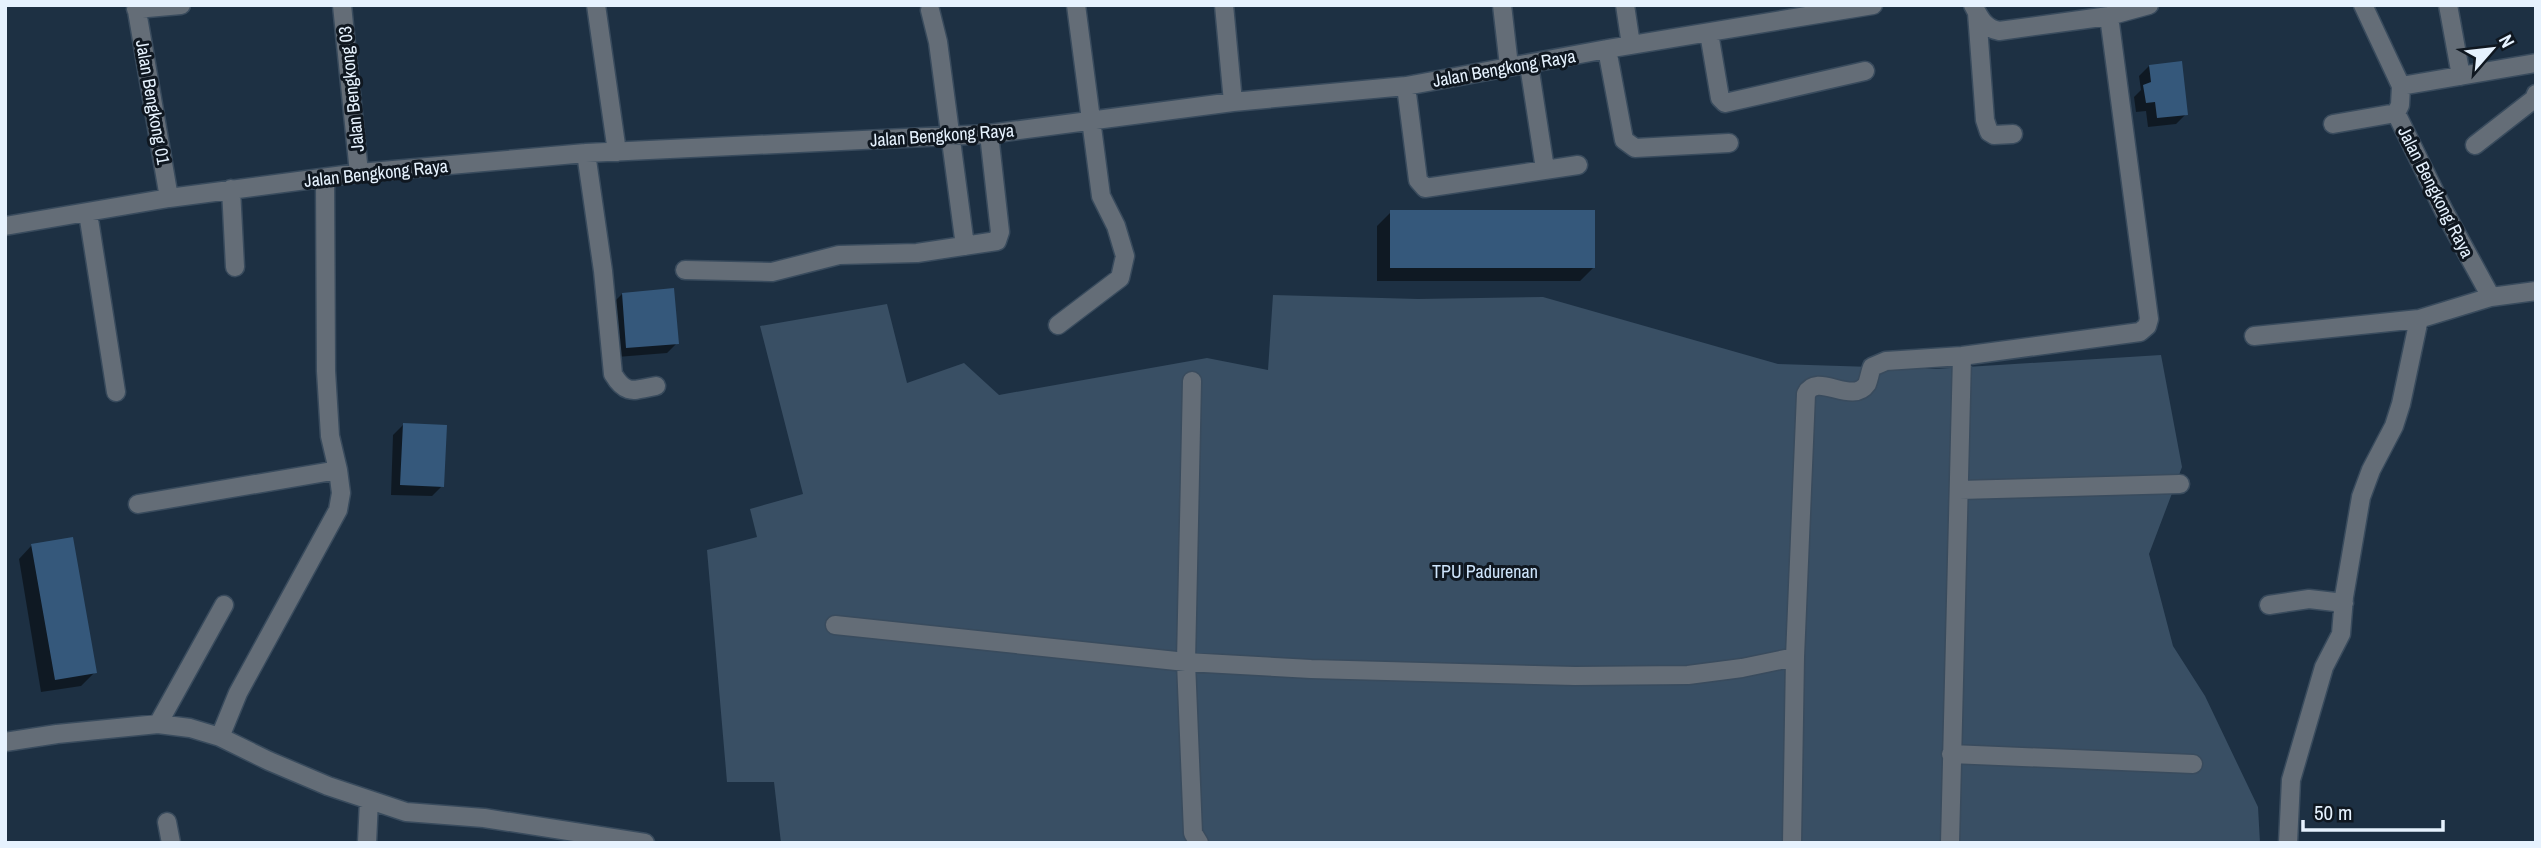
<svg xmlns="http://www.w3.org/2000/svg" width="2541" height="848" viewBox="0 0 2541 848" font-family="'Archivo Narrow',sans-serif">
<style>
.green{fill:#394f64}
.shadow{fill:#0007}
.building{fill:#35587b}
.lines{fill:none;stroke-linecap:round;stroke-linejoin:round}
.minor-casing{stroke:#394b5d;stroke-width:21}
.minor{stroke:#646d77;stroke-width:18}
.labels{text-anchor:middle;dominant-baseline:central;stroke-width:6;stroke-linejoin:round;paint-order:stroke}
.street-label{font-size:18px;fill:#e6f2fe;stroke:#0f1720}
.park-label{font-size:18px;fill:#cfe6fd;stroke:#0f1720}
</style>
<rect width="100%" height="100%" fill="#1d3043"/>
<!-- green -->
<path class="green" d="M1273 295 1418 299 1543 297 1778 364 1935 369 2161 355 2182 467 2149 554 2173 646 2205 696 2258 807 2260 843H781L774 782H727L707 550 757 537 750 509 803 494 760 326 887 304 907 383 964 363 999 395 1207 358 1268 370Z"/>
<!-- shadow -->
<path class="shadow" d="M2149 66 2186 114 2176 124 2148 127 2146 111 2136 112 2134 97 2141 90 2139 76Z
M1391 212 1594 267 1580 281H1377V226Z
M622 294 677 343 667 353 617 357 612 304Z
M403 425 442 486 432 496 391 495 393 435Z
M32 545 95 672 81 686 41 692 19 559Z"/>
<!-- building -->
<path class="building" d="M2182 61 2188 115 2157 118 2155 102 2146 103 2143 85 2151 82 2149 65Z
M1390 210H1595V268H1390Z
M674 288 679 344 626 348 622 293Z
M403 423 447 425 444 487 400 485Z
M73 537 97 673 55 680 31 544Z"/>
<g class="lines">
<!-- minor casing -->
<g class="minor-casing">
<path id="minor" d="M136 5 169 198
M342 5 359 173
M596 5 617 152
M1224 5 1233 102
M1502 5 1509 66
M1625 5 1631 45
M1973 5C1980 18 1984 28 1999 31L2109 16 2149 5
M2363 5 2401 86 2400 105 2396 113 2444 211 2491 297
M2448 5 2461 76
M136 9 181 5
M930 10 938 42 965 246
M1977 13 1985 120 1989 132 1994 135 2013 134
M1709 33 1720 98 1725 103 1865 71
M1607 49 1624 140 1635 148 1729 143
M1529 65 1545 169
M1406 86 1418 180 1425 188 1578 165
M2401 86 2536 63
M2333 124 2396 113
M2475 145 2534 99 2536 94
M586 153 603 271 613 374C626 396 634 390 656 386
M231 189 235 267
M88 213 116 392
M5 226 169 198 359 173 586 153 989 134 1233 102 1406 86 1607 49 1873 5
M685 270 772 272 839 255 917 253 997 241 1000 232 989 134
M1058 325 1120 278 1125 256 1116 226 1101 196 1076 5
M2254 336 2419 319
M1192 381 1186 662 1193 833 1199 843
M1959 490 2180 484
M138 504 338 470
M2269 605 2309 599 2344 603
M835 625 1186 662 1311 669 1575 676 1688 675 1742 668 1795 657
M158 724 224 605
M220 737 238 693 338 510 341 493 338 470 330 436 326 371 325 178
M5 742 57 734 158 724 190 728 220 737 269 761 328 786 406 812 484 818 645 843
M1951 754 2193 764
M167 822 171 843
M367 843 369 800
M1792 843 1795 657 1806 394C1817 371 1852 406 1867 384 1869 379 1870 372 1872 367L1886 361 1962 356 2140 332 2147 326 2149 319 2109 16
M1950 843 1962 356
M2288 843 2291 780 2324 667 2341 634 2344 597 2361 497 2371 470 2394 426 2401 404 2419 319 2491 297 2536 291"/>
</g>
<!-- minor -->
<use href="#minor" class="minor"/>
</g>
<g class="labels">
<!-- street labels -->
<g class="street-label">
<text transform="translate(1504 68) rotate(-10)">Jalan Bengkong Raya</text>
<text transform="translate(351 89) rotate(-96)">Jalan Bengkong 03</text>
<text transform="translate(153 102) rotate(80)">Jalan Bengkong 01</text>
<text transform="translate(942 135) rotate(-4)">Jalan Bengkong Raya</text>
<text transform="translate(376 173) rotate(-6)">Jalan Bengkong Raya</text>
<text transform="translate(2436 192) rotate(63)">Jalan Bengkong Raya</text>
</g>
<!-- park labels -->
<g class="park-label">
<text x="1485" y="571">TPU Padurenan</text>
</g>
</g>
<!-- border -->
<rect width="2541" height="848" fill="none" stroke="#e6f2fe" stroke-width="14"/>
<!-- north arrow -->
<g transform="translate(2492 49) rotate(62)" stroke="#0f1720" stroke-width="5" paint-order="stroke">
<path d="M0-5L12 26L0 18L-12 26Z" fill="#e6f2fe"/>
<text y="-10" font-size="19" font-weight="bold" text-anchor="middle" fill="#e6f2fe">N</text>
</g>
<!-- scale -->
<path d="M2303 820v10h140v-10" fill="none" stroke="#e6f2fe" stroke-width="3.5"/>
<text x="2314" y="820" font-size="21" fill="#e6f2fe" stroke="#0f1720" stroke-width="5" paint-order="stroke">50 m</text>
</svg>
